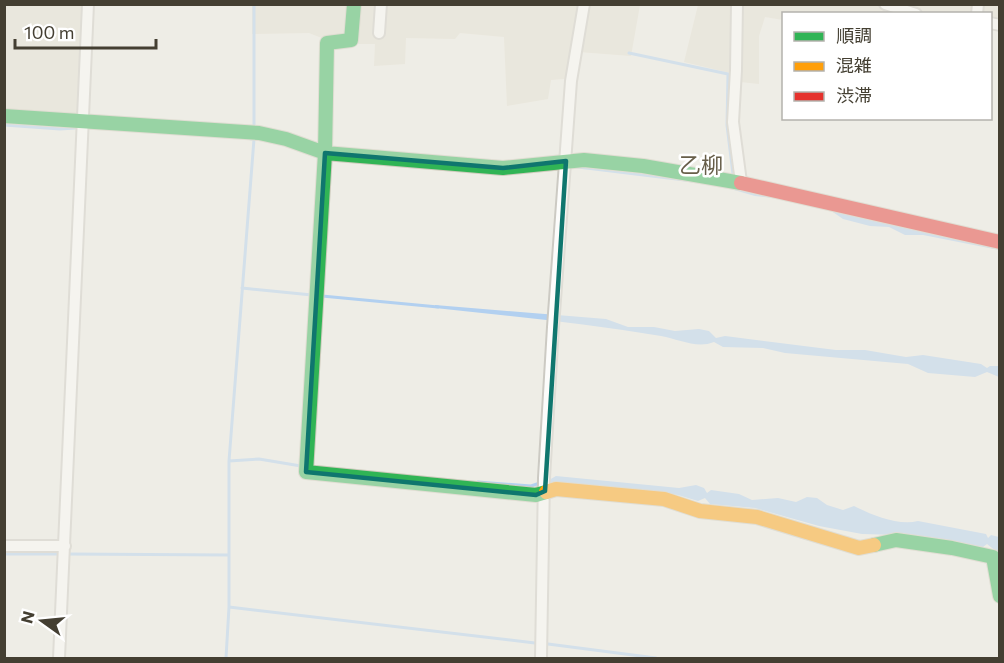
<svg xmlns="http://www.w3.org/2000/svg" width="1004" height="663" viewBox="0 0 1004 663" font-family="Commissioner,'Noto Sans JP',sans-serif">
<style>
.residential{fill:#e3e0d2}
.water{fill:#b2d0f0}
.lines{fill:none;stroke-linecap:round;stroke-linejoin:round}
.stream{stroke:#b2d0f0;stroke-width:3}
.street-casing{stroke:#cccac3;stroke-width:14}
.fast-casing{stroke:#cecbbc;stroke-width:16}
.slow-casing{stroke:#cecbbc;stroke-width:16}
.jam-casing{stroke:#cecbbc;stroke-width:16}
.street{stroke:#fcfcfb;stroke-width:10}
.fast{stroke:#30b455;stroke-width:14}
.slow{stroke:#ff9f0a;stroke-width:14}
.jam{stroke:#e5322d;stroke-width:14}
.marked{fill:none;stroke:#0f766e;stroke-width:4.5;stroke-linejoin:round}
.labels{text-anchor:middle;dominant-baseline:central;stroke-width:5;stroke-linejoin:round;paint-order:stroke}
.neighbourhood-label{font-size:22px;fill:#675e49;stroke:#fff}
</style>
<rect width="100%" height="100%" fill="#eeede6"/>
<!-- residential -->
<path class="residential" d="M4 5H84L79 115 5 110Z
M252 5H640L631 56 579 52 576 78 551 80 548 99 507 106 504 37 460 33 455 39 406 38 405 64 374 66 375 44H337L309 33 252 34Z
M698 5H999V29L991 27 990 14H898L886 10 885 14H784L783 20 765 17 759 36V84L731 81 730 73 684 62Z"/>
<!-- water -->
<path class="water" d="M720 186 829 206 874 221 906 225 949 238 975 241 999 247V250L923 235H905L889 227 870 226 843 219 827 208 790 200 755 196Z
M435 305 606 319 628 327H654L675 331 699 329 709 331 716 338 725 336 836 350H865L906 357 923 355 981 364 987 368 990 366H999V377L987 372 975 377 928 373 908 364 785 353 763 348 723 347 714 342C697 349 678 339 661 336 586 323 510 316 435 308Z
M556 476 679 488 696 485 704 488 707 493 711 490 739 494 752 500 778 498 796 502 807 497 817 498 827 505 843 510 854 506C872 515 898 526 918 521L986 534 988 538 991 535 999 537V562L997 552 987 544 983 547 897 535 862 534 819 526 755 508 710 504 705 498 698 501 678 495 615 487 550 483 549 480Z"/>
<g class="lines">
<!-- stream -->
<path class="stream" d="M629 53 728 74 727 125 733 174
M4 125 60 129 75 128
M254 126V4
M578 167 701 182
M242 288 312 295
M322 296 438 307
M229 461 259 459 301 466
M478 482 531 486 540 483
M4 554H60
M66 554 229 555
M229 607 535 643
M548 644 656 658
M226 658 229 607V461L254 139H251"/>
<!-- street casing -->
<g class="street-casing">
<path id="street" d="M737 4 736 70 733 122 741 182
M885 4 916 14
M977 14 978 4
M990 23 1000 25
M379 33 381 4
M4 546H65
M59 658 88 4
M541 658 544 478 553 327 571 81 584 4"/>
</g>
<!-- fast casing -->
<g class="fast-casing">
<path id="fast" d="M354 4 351 40 327 43 325 153 306 472 536 495 546 492
M4 116 259 133 286 139 325 153 503 168 584 160 643 166 741 183
M874 545 896 540 952 548 993 557 1000 596"/>
</g>
<!-- slow casing -->
<g class="slow-casing">
<path id="slow" d="M546 492 556 489 664 499 700 511 757 517 859 548 874 545"/>
</g>
<!-- jam casing -->
<g class="jam-casing">
<path id="jam" d="M741 183 1000 242"/>
</g>
<!-- street -->
<use href="#street" class="street"/>
<!-- fast -->
<use href="#fast" class="fast"/>
<!-- slow -->
<use href="#slow" class="slow"/>
<!-- jam -->
<use href="#jam" class="jam"/>
</g>
<!-- marked area -->
<path d="M0 0H1004V663H0ZM325 153 503 168 566 161 545 491 536 495 306 472Z" fill="#eeede6" fill-opacity=".55" fill-rule="evenodd"/>
<path class="marked" d="M325 153 503 168 566 161 545 491 536 495 306 472Z"/>
<g class="labels">
<!-- neighbourhood labels -->
<g class="neighbourhood-label">
<text x="701" y="164">乙柳</text>
</g>
</g>
<!-- border -->
<rect width="1004" height="663" fill="none" stroke="#443f32" stroke-width="12"/>
<!-- legend -->
<rect x="782" y="12" width="210" height="108" fill="#ffffff" stroke="#b4b2ad" stroke-width="1.5"/>
<rect x="794" y="32" width="30" height="9" fill="#30b455" stroke="#b4b2ad" stroke-width="1.5"/>
<text x="836" y="42" font-size="18" fill="#443f32">順調</text>
<rect x="794" y="62" width="30" height="9" fill="#ff9f0a" stroke="#b4b2ad" stroke-width="1.5"/>
<text x="836" y="72" font-size="18" fill="#443f32">混雑</text>
<rect x="794" y="92" width="30" height="9" fill="#e5322d" stroke="#b4b2ad" stroke-width="1.5"/>
<text x="836" y="102" font-size="18" fill="#443f32">渋滞</text>
<!-- north arrow -->
<g transform="translate(42 621) rotate(285)" stroke="#ffffff" stroke-width="4.5" paint-order="stroke">
<path d="M0-4.5L10 22L0 15L-10 22Z" fill="#443f32"/>
<text y="-9" font-size="16" font-weight="bold" text-anchor="middle" fill="#443f32">N</text>
</g>
<!-- scale -->
<path d="M15 39v9h141v-9" fill="none" stroke="#443f32" stroke-width="3"/>
<text x="24" y="39" font-size="18" fill="#443f32" stroke="#ffffff" stroke-width="4.5" paint-order="stroke">100 m</text>
</svg>
